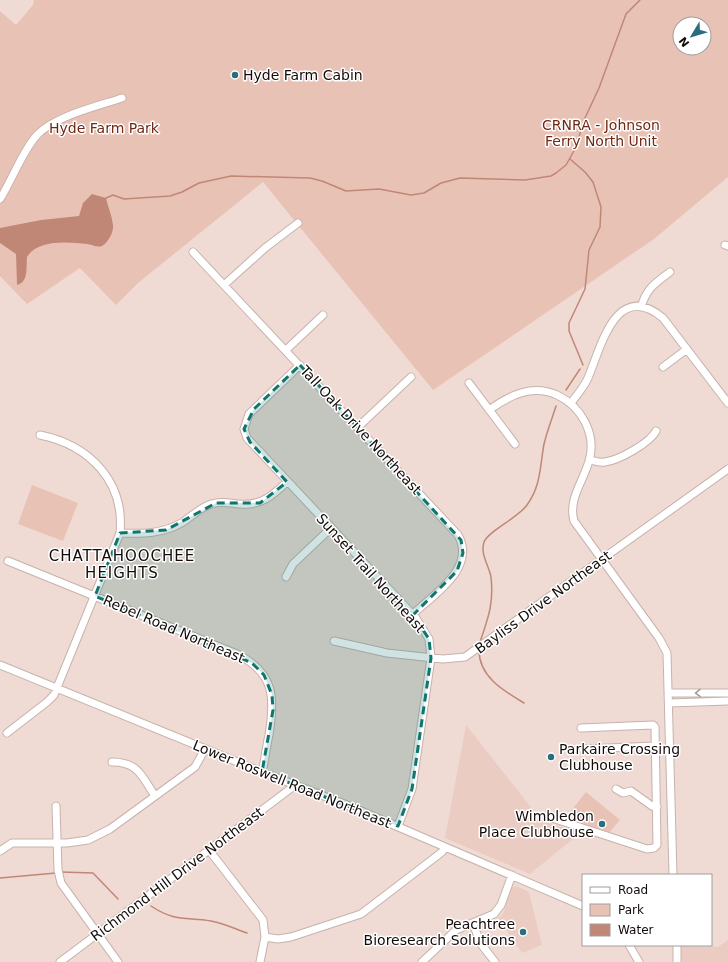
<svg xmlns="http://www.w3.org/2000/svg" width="728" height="962" viewBox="0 0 728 962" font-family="'DejaVu Sans',sans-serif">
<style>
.built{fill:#eaccc3}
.green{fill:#e9c2b6;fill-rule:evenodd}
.water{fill:#c18776}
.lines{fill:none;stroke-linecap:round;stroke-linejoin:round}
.stream{stroke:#c18776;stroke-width:1.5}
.minor-casing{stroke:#c7b2ac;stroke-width:9}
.minor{stroke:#fff;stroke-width:7}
.oneway{stroke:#a09d9d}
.marked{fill:#0f766e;fill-opacity:0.2;stroke:#0f766e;stroke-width:3;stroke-dasharray:8 5;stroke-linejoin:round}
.poi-dot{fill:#296d7e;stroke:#fff;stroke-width:1.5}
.labels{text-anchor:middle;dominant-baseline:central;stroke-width:3;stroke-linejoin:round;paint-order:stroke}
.poi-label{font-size:14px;fill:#120b09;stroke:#fff;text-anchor:start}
.park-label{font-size:14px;fill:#6f2813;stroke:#fff}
.street-label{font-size:14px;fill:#120b09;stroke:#fff}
.neighbourhood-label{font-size:15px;letter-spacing:1px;fill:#120b09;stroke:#fff}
</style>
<rect width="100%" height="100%" fill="#f0dad4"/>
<!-- built -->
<path class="built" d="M466 725 541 820 580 833 530 874 445 838Z
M516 886 529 892 542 945 522 953 498 918 503 914 512 888Z
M728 940V962H680L681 946 718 947Z"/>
<!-- green -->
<path class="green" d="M34 0H728V177L654 239 433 390 263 182 138 283 116 305 80 268 27 304 0 276V11L16 25 33 5ZM680 24H704V48H680Z
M32 485 78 503 63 541 18 524Z
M586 792 620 820 608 834 587 826 570 812Z"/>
<!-- water -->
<path class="water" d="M92 194 106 198C108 207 112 216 113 225 114 232 108 243 102 246 97 248 91 244 87 244 68 242 38 239 27 257 26 267 29 282 17 285L16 254 0 243V228L41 220 79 216 83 203Z"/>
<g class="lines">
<!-- stream -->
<path class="stream" d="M570 159 585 172 593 182 601 207 600 227 589 250 585 289 569 323V331L583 365
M106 198 113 195 124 199 170 196 182 192 199 183 231 176 310 178 322 181 346 191 379 189 411 195 424 193 441 183 460 178 525 180 551 176 556 173 566 165 575 149 585 118 599 88 626 14 640 0
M566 390 580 369
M480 642C488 618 494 604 491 577 489 566 480 554 484 542 488 531 518 518 527 505 541 486 540 466 544 444 547 431 552 419 556 406
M479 650C479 677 504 691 524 703
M61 872 93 873 118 899
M0 878 56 873
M151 906C175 922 185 917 211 921 223 923 235 929 247 933"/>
<!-- minor casing -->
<g class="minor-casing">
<path id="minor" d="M0 199C12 180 23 150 37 135 55 116 98 106 122 98
M725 245 728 246
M193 252 458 535C477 568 433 595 412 615
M224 285 265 248 298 223
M641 307C647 288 654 284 670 272
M286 350 323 315
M300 365 249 414 244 429 247 438 416 618 429 639 431 658 412 789 398 826
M663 367 687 349
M469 383 515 444
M571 403C577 395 584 387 588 378 601 347 616 279 663 318L728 403
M489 410C510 395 532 384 557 395 581 406 597 434 589 461 583 482 568 499 574 521L659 638 667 653 673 875
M358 427 411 377
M590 460C595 461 600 463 605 462 619 460 650 443 656 431
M120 533C142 534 163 534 183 522 192 516 201 507 211 504 221 501 229 503 239 504 261 506 272 496 287 482
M8 561 237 654C275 673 275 698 269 735 266 748 265 760 262 772
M286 577 293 564 331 528
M334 641 387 653 443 659 465 657 728 469
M0 665 262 772 347 805 583 906
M668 693H728
M669 703 728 701
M7 733 47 702 54 695 120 533C125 481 89 445 40 435
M583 749 656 746
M112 762C139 762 142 777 155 796
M616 789 623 793 631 791 652 806 657 807
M56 806 58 870 61 883 118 962
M552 818 647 849 654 848 657 845 655 727 653 725 581 728
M209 850 263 920 265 937 260 962
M0 851 12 843H67L88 840 110 829 195 767 205 749
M473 924 481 944 495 962
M265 937 278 939 291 937 361 914 442 852 445 847
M629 945 639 962
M677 945V962
M60 962 290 789 293 784
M422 962 456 930 494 914 501 905 512 875"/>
</g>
<!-- minor -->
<use href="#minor" class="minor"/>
</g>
<!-- one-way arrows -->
<defs><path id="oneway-chevron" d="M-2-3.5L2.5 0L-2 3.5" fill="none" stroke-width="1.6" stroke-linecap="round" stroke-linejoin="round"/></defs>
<use class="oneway" href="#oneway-chevron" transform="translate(698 693) rotate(179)"/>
<!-- marked area -->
<path class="marked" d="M300 365 461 540 463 553 457 571 413 615 429 639 431 658 412 789 398 826 262 772 273 710 272 695 264 675 252 663 95 596 120 533 166 530 216 503H260L287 482 250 442 244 429 254 409Z"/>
<!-- markers -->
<g class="poi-dot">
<circle cx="235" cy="75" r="4"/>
<circle cx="551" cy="757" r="4"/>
<circle cx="602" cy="824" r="4"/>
<circle cx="523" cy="932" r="4"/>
</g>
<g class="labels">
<!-- poi labels -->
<g class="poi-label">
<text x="243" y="75">Hyde Farm Cabin</text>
<text x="559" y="749">Parkaire Crossing<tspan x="559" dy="16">Clubhouse</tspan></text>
<text x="594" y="816" text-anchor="end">Wimbledon<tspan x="594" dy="16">Place Clubhouse</tspan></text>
<text x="515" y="924" text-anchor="end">Peachtree<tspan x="515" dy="16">Bioresearch Solutions</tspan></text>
</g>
<!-- park labels -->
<g class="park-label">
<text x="601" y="125">CRNRA - Johnson<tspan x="601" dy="16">Ferry North Unit</tspan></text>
<text x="104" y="128">Hyde Farm Park</text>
</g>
<!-- street labels -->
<g class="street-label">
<text transform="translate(361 430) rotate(47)">Tall Oak Drive Northeast</text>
<text transform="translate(371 573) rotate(48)">Sunset Trail Northeast</text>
<text transform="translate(543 602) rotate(-36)">Bayliss Drive Northeast</text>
<text transform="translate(174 629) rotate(23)">Rebel Road Northeast</text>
<text transform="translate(292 784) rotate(22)">Lower Roswell Road Northeast</text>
<text transform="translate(177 874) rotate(-37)">Richmond Hill Drive Northeast</text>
</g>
<!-- neighbourhood labels -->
<g class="neighbourhood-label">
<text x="122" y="556">CHATTAHOOCHEE<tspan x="122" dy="17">HEIGHTS</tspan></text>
</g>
</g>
<!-- legend -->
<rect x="582" y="874" width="130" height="72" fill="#ffffff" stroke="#a09d9d"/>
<rect x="590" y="887" width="20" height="6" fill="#ffffff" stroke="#a09d9d"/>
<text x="618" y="894" font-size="12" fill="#120b09">Road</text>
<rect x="590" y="904" width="20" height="12" fill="#e9c2b6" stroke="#a09d9d"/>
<text x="618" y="914" font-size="12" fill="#120b09">Park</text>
<rect x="590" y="924" width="20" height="12" fill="#c18776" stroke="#a09d9d"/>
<text x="618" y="934" font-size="12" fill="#120b09">Water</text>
<!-- north arrow -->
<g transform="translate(692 36) rotate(232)"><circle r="19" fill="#ffffff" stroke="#a09d9d"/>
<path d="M0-3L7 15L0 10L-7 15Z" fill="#296d7e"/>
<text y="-6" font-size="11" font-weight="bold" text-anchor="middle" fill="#120b09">N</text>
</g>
</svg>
